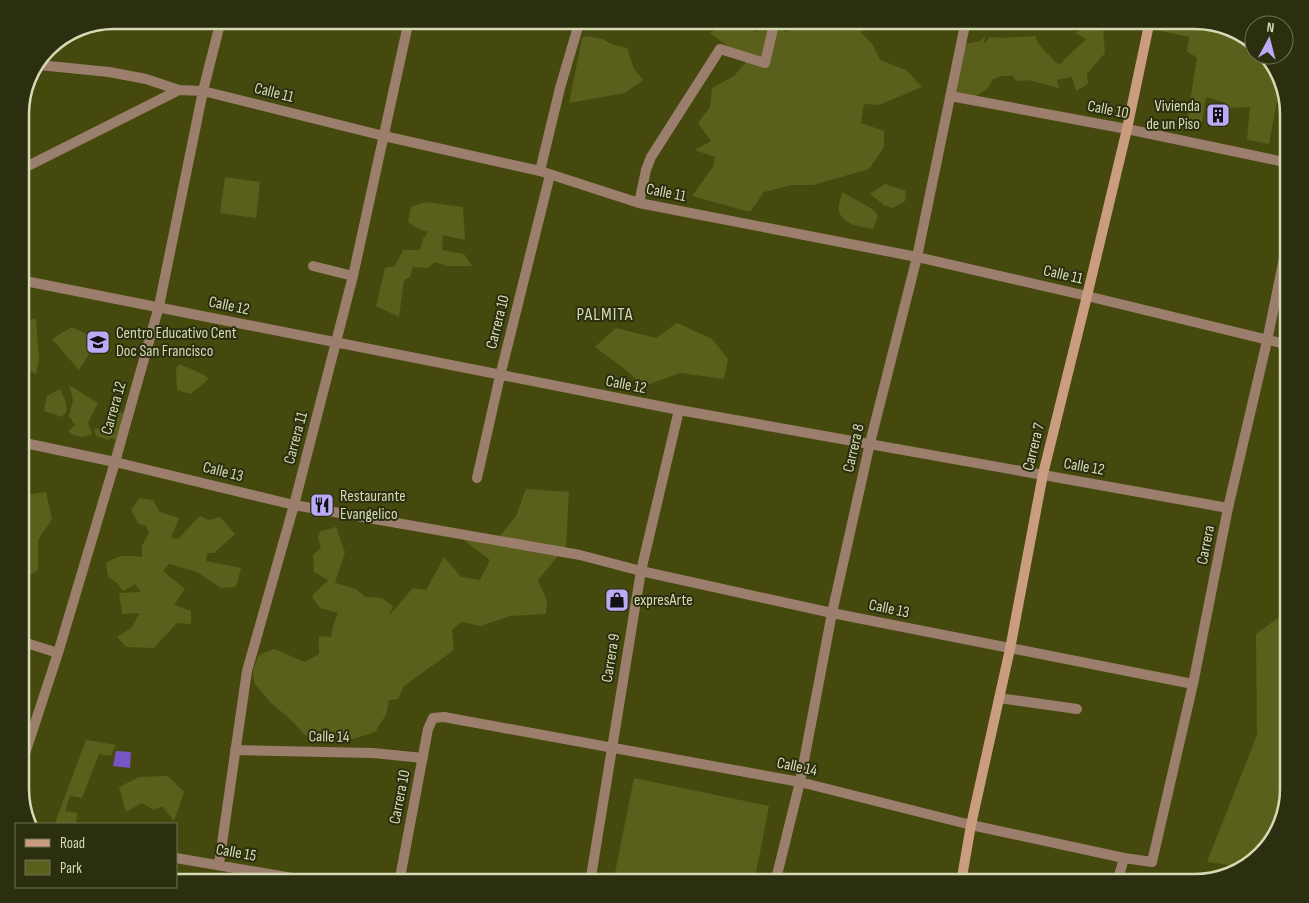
<svg xmlns="http://www.w3.org/2000/svg" width="1309" height="903" viewBox="0 0 1309 903" font-family="'Sofia Sans Condensed',sans-serif">
<style>
.green{fill:#5a601b}
.water{fill:#7855c7}
.lines{fill:none;stroke-linecap:round;stroke-linejoin:round}
.street{stroke:#9b7e6c;stroke-width:10}
.secondary{stroke:#ca9d80;stroke-width:10}
.labels{text-anchor:middle;dominant-baseline:central;stroke-width:4;stroke-linejoin:round;paint-order:stroke}
.street-label{font-size:16px;fill:#d5dab5;stroke:#2b2e0f}
.poi-label{font-size:16px;fill:#d5dab5;stroke:#2b2e0f;text-anchor:start}
.neighbourhood-label{font-size:18px;letter-spacing:1px;fill:#d5dab5;stroke:#2b2e0f}
.rim{fill:none;stroke:#d5dab5;stroke-width:2.5}
</style>
<rect width="100%" height="100%" fill="#45490e"/>
<!-- green -->
<path class="green" d="M636 20H659L647 28 635 23Z
M736 20H780L785 32 800 27 810 20H878L877 23 861 32 873 45 880 60 906 70 922 87 879 105 864 104 861 123 884 131V147L869 169 813 185H791L764 192 750 212 692 196 713 167 715 157 695 150 711 141 698 123 710 107 712 88 734 76 747 61 710 33 728 22 759 32 753 22 736 24Z
M1158 20H1196L1248 36 1254 43V55H1265L1279 72 1281 80 1269 144 1247 140 1250 107 1228 108 1226 103 1206 97 1202 122 1187 120 1197 58 1187 51 1189 37 1156 30Z
M1088 26 1103 28 1105 53 1087 74 1088 84 1076 91 1072 77 1057 80 1059 88 1028 80 1016 81 1013 76H1002L993 79 988 88 975 97 953 93 964 44 980 41 985 36 984 44 990 37 1003 38 1035 36 1039 45 1059 65 1086 39 1075 33Z
M586 36 602 39 614 45 627 48 634 69 643 80 625 93 569 103 582 38Z
M225 177 260 182 256 218 220 213Z
M885 184 906 191 905 201 892 208 884 205 870 194Z
M842 192 874 210 878 216 873 229C861 227 843 225 839 211 838 206 841 197 842 192Z
M425 202 463 207 465 240 443 235 442 250 464 254 472 266H447L435 262 428 268 413 267 410 277 404 280 399 317 376 306 385 268 395 266 403 250H420L423 239 428 232 417 228 408 222 411 207Z
M36 319 39 359 36 374 20 365V320Z
M677 323 712 339 728 359 724 379 680 373 644 386 622 367 595 347 616 328 656 338Z
M72 327 98 340 79 370 52 339Z
M180 364 204 375 209 379 191 394 177 390 176 368Z
M69 385 98 403 88 423 92 434C83 438 76 438 68 431L75 425 69 416 73 400Z
M60 389 65 400 67 411 62 417 44 411 47 396Z
M115 409 123 414 117 438 115 440 111 438 108 440 96 436 94 429 108 427 114 432 115 428 113 424 117 419Z
M526 489 569 492 566 546 538 580 547 601 546 614 510 616 481 626 461 622 452 630 454 650 404 686 398 699 389 700 386 715 375 732 350 740 325 734 306 736 289 718 272 704 254 683 253 670 259 655 274 649 305 662 319 654V636L331 637 333 626 338 613 320 608 312 597C316 589 323 587 328 580L314 572 313 555 321 548 318 537 321 531 336 527 345 552 335 583 356 589 365 597 382 598 393 606 389 616 413 588 426 590 444 557 461 577 480 580 490 560 464 540 465 532 496 541 516 516Z
M46 492 52 519 38 540V570L20 581V506L26 495Z
M139 498 153 500 160 512 179 518 171 538 178 539 200 516 209 520 220 517 235 534 214 553H207L206 561 241 568 236 587 221 588 197 572 169 564 163 571 185 589 174 605 191 611V624L177 623 154 648 126 647 117 637 131 628 140 613 122 614 119 593 141 592 135 584 123 591 117 583 108 577 106 563C122 554 125 555 142 557V546L149 533 146 526 139 524 131 510Z
M1289 610V790L1273 842 1245 867 1207 862 1257 735 1256 634Z
M86 740 116 745 111 756 99 754 82 798 70 796 65 811 77 813 76 824 55 823Z
M168 776 184 792 174 821 162 806 154 810 142 803 126 812 119 787 139 777Z
M634 778 769 806 754 883H613Z"/>
<!-- water -->
<path class="water" d="M116 751 131 752 130 768 113 766Z"/>
<g class="lines">
<!-- street -->
<path class="street" d="M39 65 109 72 146 79 179 90 203 91 384 136 540 171 639 203 917 257 1087 296 1289 345
M950 96 1127 129 1289 163
M20 170 179 90
M540 171 560 88 580 20
M639 203 646 170 651 157 720 49 765 63 775 20
M313 266 353 276
M20 280 679 410 1228 508
M20 442 115 462 294 505 580 555 641 571 832 613 1193 684
M477 478 500 376 550 175
M20 641 58 653
M999 698 1077 709
M235 750 373 753 423 758
M20 769 58 653 115 462 159 306 203 91 221 20
M176 858 321 883
M219 864 247 671 294 505 353 276 409 20
M399 883 428 729 433 718 444 717 800 782 971 825 1124 858 1152 862 1193 684 1228 508 1267 341 1289 234
M590 883 641 571 679 410
M775 883 800 782 832 613 870 443 917 257 966 20
M1117 883 1124 858"/>
<!-- secondary -->
<path class="secondary" d="M961 883 971 825 1010 649 1043 474 1087 296 1127 129 1150 20"/>
</g>
<!-- icons -->
<defs>
<g id="building-square" transform="scale(1.25)"><rect x="-9" y="-9" width="18" height="18" rx="4" fill="#bbaaf6" stroke="#2b2e0f"/><path d="M-4-6H4V6H1V3H-1V6H-4ZM-2.5-4.3h1.7v1.8h-1.7ZM.8-4.3h1.7v1.8H.8ZM-2.5-1h1.7V.8h-1.7ZM.8-1h1.7V.8H.8Z" fill="#111"/></g>
<g id="school-square" transform="scale(1.25)"><rect x="-9" y="-9" width="18" height="18" rx="4" fill="#bbaaf6" stroke="#2b2e0f"/><path d="M0-5L7-2L0 1L-7-2ZM-4 1L0 2.5L4 1V4Q0 6-4 4Z" fill="#111"/></g>
<g id="restaurant-square" transform="scale(1.25)"><rect x="-9" y="-9" width="18" height="18" rx="4" fill="#bbaaf6" stroke="#2b2e0f"/><path d="M-5-6h1v4h1v-4h1v4h1v-4h1v5L-1.5 .5V6h-2V.5L-5-1ZM5-6V6H3V1.5H1.5Q1.5-4 5-6Z" fill="#111"/></g>
<g id="shop-square" transform="scale(1.25)"><rect x="-9" y="-9" width="18" height="18" rx="4" fill="#bbaaf6" stroke="#2b2e0f"/><path d="M-5-2.5h2.3a2.7 3.5 0 0 1 5.4 0H5L5.5 6h-11ZM-1.5-2.5h3a1.5 2.3 0 0 0-3 0Z" fill="#111"/></g>
</defs>
<g fill-rule="evenodd">
<use href="#building-square" x="1218" y="115"/>
<use href="#school-square" x="98" y="342"/>
<use href="#restaurant-square" x="322" y="505"/>
<use href="#shop-square" x="617" y="600"/>
</g>
<g class="labels">
<!-- street labels -->
<g class="street-label">
<text transform="translate(274 93) rotate(14)">Calle 11</text>
<text transform="translate(1108 110) rotate(11)">Calle 10</text>
<text transform="translate(666 193) rotate(11)">Calle 11</text>
<text transform="translate(1063 275) rotate(13)">Calle 11</text>
<text transform="translate(229 306) rotate(12)">Calle 12</text>
<text transform="translate(498 322) rotate(-76)">Carrera 10</text>
<text transform="translate(626 385) rotate(11)">Calle 12</text>
<text transform="translate(114 408) rotate(-74)">Carrera 12</text>
<text transform="translate(296 438) rotate(-75)">Carrera 11</text>
<text transform="translate(1034 447) rotate(-76)">Carrera 7</text>
<text transform="translate(854 448) rotate(-77)">Carrera 8</text>
<text transform="translate(1084 467) rotate(10)">Calle 12</text>
<text transform="translate(223 472) rotate(14)">Calle 13</text>
<text transform="translate(1206 545) rotate(-79)">Carrera</text>
<text transform="translate(889 609) rotate(12)">Calle 13</text>
<text transform="translate(611 658) rotate(-81)">Carrera 9</text>
<text transform="translate(329 737) rotate(1)">Calle 14</text>
<text transform="translate(797 767) rotate(12)">Calle 14</text>
<text transform="translate(400 797) rotate(-79)">Carrera 10</text>
<text transform="translate(236 853) rotate(10)">Calle 15</text>
</g>
<!-- poi labels -->
<g class="poi-label">
<text x="1200" y="106" text-anchor="end">Vivienda<tspan x="1200" dy="18">de un Piso</tspan></text>
<text x="116" y="333">Centro Educativo Cent<tspan x="116" dy="18">Doc San Francisco</tspan></text>
<text x="340" y="496">Restaurante<tspan x="340" dy="18">Evangelico</tspan></text>
<text x="634" y="600">expresArte</text>
</g>
<!-- neighbourhood labels -->
<g class="neighbourhood-label">
<text x="605" y="314">PALMITA</text>
</g>
</g>
<!-- crop -->
<path d="M0 0H1309V903H0ZM114 29H1195A85 85 0 0 1 1280 114V789A85 85 0 0 1 1195 874H114A85 85 0 0 1 29 789V114A85 85 0 0 1 114 29Z" fill="#2b2e0f" fill-rule="evenodd"/>
<path class="rim" d="M114 29H1195A85 85 0 0 1 1280 114V789A85 85 0 0 1 1195 874H114A85 85 0 0 1 29 789V114A85 85 0 0 1 114 29Z"/>
<!-- legend -->
<rect x="15" y="823" width="162" height="65" fill="#2b2e0f" stroke="#6f7351"/>
<rect x="25" y="839" width="25" height="8" fill="#ca9d80" stroke="#6f7351"/>
<text x="60" y="848" font-size="15" fill="#d5dab5">Road</text>
<rect x="25" y="860" width="25" height="15" fill="#5a601b" stroke="#6f7351"/>
<text x="60" y="873" font-size="15" fill="#d5dab5">Park</text>
<!-- north arrow -->
<g transform="translate(1269 40) rotate(7)"><circle r="24" fill="#2b2e0f" stroke="#6f7351"/>
<path d="M0-4L9 19L0 12L-9 19Z" fill="#bbaaf6"/>
<text y="-8" font-size="14" font-weight="bold" text-anchor="middle" fill="#d5dab5">N</text>
</g>
</svg>
